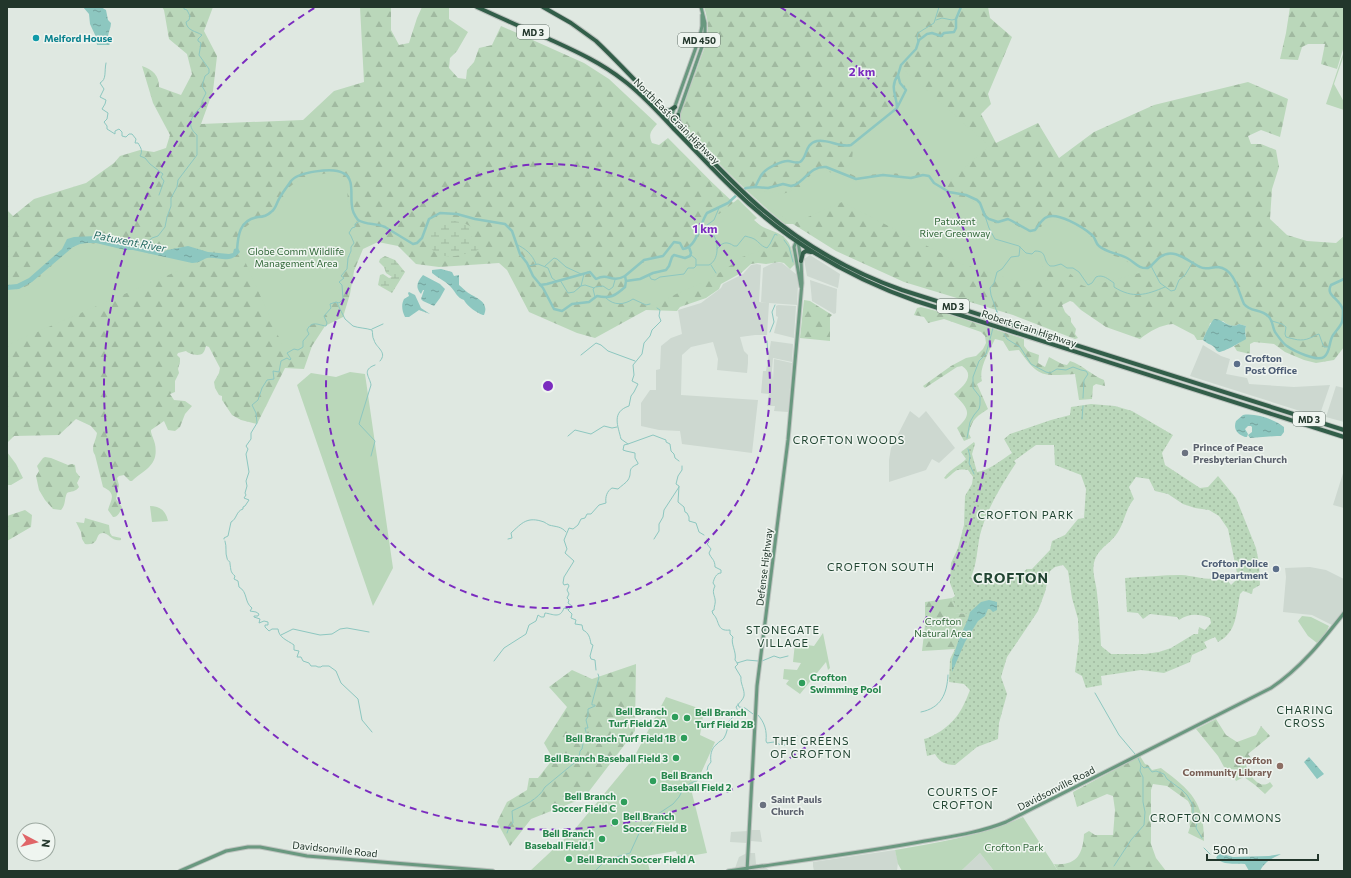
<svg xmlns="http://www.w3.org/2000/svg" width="1351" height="878" viewBox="0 0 1351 878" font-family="Commissioner,sans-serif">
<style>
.built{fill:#cdd8d0}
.grass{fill:url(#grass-dots);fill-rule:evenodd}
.forest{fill:url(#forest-firs)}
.wetland{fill:url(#wetland-marsh)}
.park{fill:#bad7ba}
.water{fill:url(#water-ripples)}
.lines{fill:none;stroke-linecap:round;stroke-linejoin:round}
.stream{stroke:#8dc7c0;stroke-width:1}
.river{stroke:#8dc7c0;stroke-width:2.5}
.major-casing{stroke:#bdc3bf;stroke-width:5}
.highway-casing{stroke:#bdc3bf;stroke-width:6}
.major{stroke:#69987f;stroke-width:3}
.highway{stroke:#325e49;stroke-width:4}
.ring{fill:none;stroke:#7b2cbf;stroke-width:2;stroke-dasharray:7 5}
.culture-dot{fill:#0f9aa8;stroke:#eff5f0;stroke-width:1.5}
.service-dot{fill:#5c6f8a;stroke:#eff5f0;stroke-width:1.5}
.worship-dot{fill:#6b7280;stroke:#eff5f0;stroke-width:1.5}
.leisure-dot{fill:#2e9e5b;stroke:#eff5f0;stroke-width:1.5}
.education-dot{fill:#8d6e63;stroke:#eff5f0;stroke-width:1.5}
.labels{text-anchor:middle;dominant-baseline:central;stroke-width:3;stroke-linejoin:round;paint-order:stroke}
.shield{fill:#eff5f0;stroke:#606f66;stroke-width:1}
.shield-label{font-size:9px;font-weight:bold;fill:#22362b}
.culture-label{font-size:10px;font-weight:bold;fill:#0d838f;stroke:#eff5f0;text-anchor:start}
.street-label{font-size:10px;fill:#22362b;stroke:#eff5f0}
.park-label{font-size:10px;fill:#316738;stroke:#eff5f0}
.service-label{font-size:10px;font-weight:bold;fill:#4e5e75;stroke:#eff5f0;text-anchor:start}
.worship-label{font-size:10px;font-weight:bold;fill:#5b616d;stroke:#eff5f0;text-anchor:start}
.leisure-label{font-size:10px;font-weight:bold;fill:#27864d;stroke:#eff5f0;text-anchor:start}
.education-label{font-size:10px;font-weight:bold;fill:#785e54;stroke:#eff5f0;text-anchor:end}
.water-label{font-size:11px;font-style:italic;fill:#246a62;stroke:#eff5f0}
.neighbourhood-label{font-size:11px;letter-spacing:1px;fill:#214532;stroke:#eff5f0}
.district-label{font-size:14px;font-weight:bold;letter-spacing:1px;fill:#214532;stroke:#eff5f0}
.centre{fill:#7b2cbf;stroke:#eff5f0;stroke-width:2}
.ring-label{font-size:12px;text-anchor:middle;font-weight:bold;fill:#7b2cbf;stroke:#eff5f0;stroke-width:3;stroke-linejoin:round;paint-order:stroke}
</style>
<defs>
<pattern id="grass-dots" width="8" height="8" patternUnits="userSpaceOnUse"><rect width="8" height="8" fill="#bad7ba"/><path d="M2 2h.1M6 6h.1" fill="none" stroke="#a0b9a0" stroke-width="1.8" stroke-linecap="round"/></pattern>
<pattern id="forest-firs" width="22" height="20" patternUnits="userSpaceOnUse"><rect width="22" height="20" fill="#bad7ba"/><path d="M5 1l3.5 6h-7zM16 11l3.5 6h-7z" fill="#a0b9a0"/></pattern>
<pattern id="wetland-marsh" width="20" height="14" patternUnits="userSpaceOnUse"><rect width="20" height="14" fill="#bad7ba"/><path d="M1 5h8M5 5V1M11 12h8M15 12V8" fill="none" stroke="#a0b9a0"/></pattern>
<pattern id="water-ripples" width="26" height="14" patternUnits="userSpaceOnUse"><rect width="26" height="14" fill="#8dc7c0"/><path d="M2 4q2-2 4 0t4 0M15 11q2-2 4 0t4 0" fill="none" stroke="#73a29c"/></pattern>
</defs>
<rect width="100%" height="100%" fill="#dfe8e1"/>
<!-- built -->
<path class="built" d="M810 255 840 274 838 288 807 276 804 259Z
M775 262 782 263 796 274 798 284 797 305 769 303 767 335H755L740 337 744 351 748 355V363L747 373 717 370 718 359 713 342 691 347 682 355 681 395 758 400 752 453 682 444 680 431 659 430 641 426V403L650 390H656V370L660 369 661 346 671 338 682 334 678 310 701 303 721 288 723 284 743 274 751 265 757 264 761 265 759 302 767 303 761 302 763 268Z
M810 280 837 289 836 313 834 314 812 301Z
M778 305 796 306 794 338 774 333 778 317 776 316V306Z
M771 341 793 344 792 362 773 358 772 370 773 381 774 359 792 363 788 412 774 411 775 406H767L769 394 761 393 763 371H766Z
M1203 345 1221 356 1230 359 1226 374 1247 378 1249 384 1294 387 1330 385 1319 417 1190 376Z
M1336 386 1344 388V422L1326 417Z
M910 411 919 418 926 411 955 448 939 463 932 459 926 470 923 471 889 482V460L891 448Z
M1344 470V508L1333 505Z
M1310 567 1326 570 1344 579V609L1332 625 1312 615 1283 612 1286 577 1285 568Z
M751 830H760L762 842 751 841 747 843 730 842 731 832 748 831Z
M895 850 898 862 897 871H814L813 866V862Z
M747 853H755L756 864H762L770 871H734L739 857Z
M980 853 994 871H961Z"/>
<!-- grass -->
<path class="grass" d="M1091 404 1115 406 1132 411 1173 435 1162 453 1165 465 1200 488 1208 487 1218 476 1236 498 1256 548 1259 563 1260 585 1253 589 1252 594 1243 591 1240 594C1236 614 1237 632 1218 642L1215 637 1204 642 1207 648 1192 655 1190 662 1164 673 1141 670 1101 676 1102 685 1086 688 1082 676 1075 672 1079 641 1078 619 1072 598 1068 571 1063 565 1055 567 1050 571 1045 592 1038 611 1007 657 1001 677 1007 694 999 723 998 739 977 747 955 765C945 765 940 762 935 754L927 756 924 739C930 738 935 734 941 731 958 719 963 708 970 690L964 684 949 682 950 659 955 649 956 639 962 631 968 614 955 613V607L952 598 955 596 950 583 951 563 958 548 964 525 965 496 972 484 973 477 968 470C955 468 956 471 946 479L944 478C950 469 959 466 966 459L961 452 974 442 975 444 972 454 977 472C990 470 1001 460 1012 453L1004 439 1010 434 1051 420 1070 415 1071 407ZM1036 445H1054L1055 465 1081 475 1086 489 1084 518 1078 519 1065 535 1052 541 1050 550 1032 569H1027L1018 576 994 583 984 578 977 585 971 577C977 564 977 549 980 535 987 508 1001 486 1016 463L1014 461ZM1136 477 1149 479 1155 491 1168 494 1183 504 1195 508 1209 510 1219 516 1228 529 1238 578 1231 585 1225 577C1210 582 1197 576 1181 575 1163 575 1143 577 1125 578L1127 612 1138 613 1143 619 1150 614 1177 617 1179 620C1190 613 1198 614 1210 618L1211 623 1205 630 1199 627 1198 634H1194L1171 648 1159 652 1145 654H1111L1101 646C1100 628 1099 610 1097 593 1096 580 1090 570 1096 557 1101 547 1112 542 1118 532 1125 521 1125 510 1134 499L1129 487Z"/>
<!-- forest -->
<path class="forest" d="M162 7H213L204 31 217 56 213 91 201 124 303 120 334 91 364 82 360 7H391V30L399 45 409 43 417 18 422 7H449V19L468 32 457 51 450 58 449 68 458 78 466 79 467 70 474 62 479 48 492 45 501 26 584 63 609 79 657 124C651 131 648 134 652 143L659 145 668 138C697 167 725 197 757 223 766 231 778 230 786 239 792 246 793 255 795 264L790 269 784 263 779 262 766 264 758 263 751 264 741 273 721 284 719 289 706 298 680 307 677 311 646 310 595 338 577 333 529 312 507 270 499 263 439 267 416 264 398 246 378 242 363 249 354 271 350 294 343 317 325 326 312 346 304 369 285 368 257 424 241 420 232 415 222 400V396L219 395 215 388 214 382 219 373 220 368 209 347 206 346C205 348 205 351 203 353 199 357 189 354 186 351L178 353 177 355 180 358V362L178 369 179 373 175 381V392L170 394 174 400 185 401 192 406 185 414 180 427 175 431 168 430 164 421 151 430V432C152 436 154 440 155 444 159 466 145 469 132 481H130L124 475 119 476 117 478 119 485 116 499 122 507C121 511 117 518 113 517L108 510C110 501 118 494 103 487L95 455C90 448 96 441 97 433L91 426 76 419 59 435 14 436 7 443V210L13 216 34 199 86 183 114 163 120 156 140 150 154 152 166 148 170 135 153 103 142 66C153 70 159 75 159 87L181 95 192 74 187 54 169 39 164 10Z
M704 7H988L990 18 1012 37 988 94 991 104 981 114 996 143 1038 123 1059 158 1094 132 1154 105 1248 82 1288 99 1280 137 1261 130 1248 136 1251 144H1261L1276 150 1279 167 1272 189 1270 219 1287 235 1307 241 1336 243 1344 236V347L1334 360 1316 363 1304 360 1285 352 1274 344 1254 342 1250 344V354L1237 351 1234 346 1238 344 1246 336 1245 330 1246 326 1239 324C1232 328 1228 325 1223 321L1210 323C1209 329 1205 333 1203 340H1197L1194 335 1173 324C1160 325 1150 331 1140 339L1106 327 1081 310 1073 302 1070 301 1062 305 1065 312 1071 318V322L1076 329 1075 334 1078 338 1075 339 1013 315 904 282 836 251 793 224H785C748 194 715 160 683 125L680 117 681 112 707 41C709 29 708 19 704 7Z
M1290 7H1344V46L1337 69 1321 64 1325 44H1308L1302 47 1298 60 1280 59 1286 33Z
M804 300 810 301 832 315 830 317V341L800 338Z
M921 307 948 314 1024 339V346L1028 351 1039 355 1038 363 1045 367 1049 357 1062 364 1067 365 1070 361C1083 365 1091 375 1104 380L1105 386 1096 384 1093 386 1092 399 1079 400 1075 374C1042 376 1039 378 1019 350L1009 351 1003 341 995 339C990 350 978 369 982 381L977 384 988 409C976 417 972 419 969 434L971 438 964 441 957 428C974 413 967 408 954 394 963 387 976 375 962 366L957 367 925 388 923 386 951 366 966 358 976 356 983 349 986 343 985 336 981 332 944 319 928 323 924 317 914 315 917 308Z
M7 452 16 464 23 478 11 485H7Z
M45 457 51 458 68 465 72 464 75 465 76 472 80 477 77 483 79 487C76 492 71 491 67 493 64 499 66 505 61 510L53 509 45 500 39 490 36 476 39 471 37 466 43 458Z
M25 510 32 515 31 527 7 541V516Z
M85 518 109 525 110 533 112 536 121 538V540C112 542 109 533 103 533 94 533 101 546 85 544L82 539 81 532 76 522 84 523Z
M952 598 955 607V613L968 614C966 627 957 636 955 649L922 651 925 625V602Z
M636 664 635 731 584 798 531 819 510 846 497 822 507 802 527 790 529 778H538L553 759 544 743 567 707 549 687 572 670 592 679Z
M1216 719 1226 735 1237 742 1256 735 1261 726 1270 736 1248 754 1251 758 1246 765C1249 774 1259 791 1270 782L1273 786 1265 794 1255 785 1244 777 1236 781 1230 769 1224 767 1218 756 1196 729Z
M1140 756 1145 764 1148 765 1152 770 1161 768C1191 791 1204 801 1204 841L1188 833 1190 827 1189 821 1191 820V807L1188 801 1167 786 1153 784 1151 790V844L1156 858 1166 871H1058L1054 864C1076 866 1083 855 1084 834L1089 831 1095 835H1113L1115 810 1113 796 1107 794 1077 807 1073 792Z"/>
<!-- wetland -->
<path class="wetland" d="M446 220C455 221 465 222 471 227 469 238 472 237 479 245V249L476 251C469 253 453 258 445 256 440 255 432 252 430 246 426 235 436 222 446 220Z
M385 256 395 260 405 272 392 293 378 285 380 275 383 274 389 278 392 277 386 273 384 267 379 262 380 259Z"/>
<!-- park -->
<path class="park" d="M1344 51V55L1334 84 1344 102V110L1326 104Z
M902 68 989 146 944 186 936 181 931 174 927 172H918L913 175 891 173 855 176 844 171 843 169 844 167 849 165 852 161 853 148 862 137 873 131 899 106 907 92 906 88 899 75Z
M821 169 855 181 884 178 911 180 925 177 928 178 934 185 954 196 963 197 975 202 980 208 982 215 989 221 998 224 1007 222H1010L1031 233C1042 233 1042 218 1056 220 1066 221 1080 227 1087 234 1092 240 1096 247 1104 252 1111 256 1119 256 1126 261 1135 267 1140 272 1151 270L1087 287C1074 283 1078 279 1069 273 1061 267 1050 265 1041 262L1048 281 1013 280 962 264 842 202 792 224 749 191C762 188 775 196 786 193 790 191 796 189 800 187 807 181 811 171 821 169Z
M331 173C352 179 346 184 348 202 349 209 354 217 357 224H355V227L352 228 349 233 351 236 354 243 351 247V251L348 258 347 269 341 276 344 278 339 282 342 285 343 299 339 303 336 302 330 304 331 308 324 316 327 323 326 326C314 325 309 319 308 335L303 341V347L298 350 294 349 287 353 291 358V360H289L240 250C238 213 261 229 276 211 281 205 284 196 288 189 297 178 318 174 331 173Z
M738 199 757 218 754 220 763 228 754 235 761 251 742 257 727 268 706 281 676 294 654 306 649 304 646 305 633 299C625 305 618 305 608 300 617 296 632 287 626 276L642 263 651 260 662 259 675 243 678 244 680 249 685 252C691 248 695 244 698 238 704 226 702 213 719 214Z
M87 243C103 244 117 250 133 250L196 263 7 345V290C11 290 16 290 20 289 45 281 59 249 87 243Z
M350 372 365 374 393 568 373 606 297 385 311 373 336 377Z
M150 506C160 506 166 511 168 521L152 522Z
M1302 616 1311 617 1329 626 1325 635 1317 643 1308 636 1298 621Z
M823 633 830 668 828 670 826 662 800 694 786 684 789 680 783 679 784 669 797 670 801 663 793 662 795 643 814 646Z
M666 697 704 710 700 735 715 742 692 793 707 853 678 858 676 851 646 856 650 871H530L575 829 633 759Z
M1023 817 1058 871H994L980 853 961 871H902L898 864 895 850C939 842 982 836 1023 817Z"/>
<!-- water -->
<path class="water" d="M83 7H101L106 10 108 20 111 23C111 30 105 36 110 44L109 45H97L96 37 90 24 89 14Z
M96 236C119 240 142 246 164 252L167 250 188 246 208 252 229 254 233 253 234 249 238 248 240 252C229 265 219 256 207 258 201 260 200 263 192 263L133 250H125L96 243H87L80 244 73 247 32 282 19 289 7 290V285L17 284 29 278 62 249 67 239 74 237Z
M432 270 441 269 452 272 454 276 459 275V285C462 287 464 290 467 292 475 298 490 301 484 315 479 315 466 305 464 300 457 298 455 291 450 286 445 281 438 278 432 273Z
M423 275 440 284 445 289 440 298 434 306 423 301 421 299 424 290H423L421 294C415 287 417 282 423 275Z
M408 293 409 292 415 295 421 308 430 314 419 310 409 317H405C402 311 401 305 404 299L409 296Z
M1214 319C1224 319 1229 330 1239 324L1246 326 1245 330 1246 339C1241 342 1224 352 1219 352 1216 351 1216 349 1214 347 1211 344 1207 344 1203 340 1205 334 1210 324 1214 319Z
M1243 415C1256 413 1274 419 1284 427V432L1281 436H1277L1250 438 1248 435 1252 432V427L1251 426H1248L1245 429 1248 434 1247 437H1245C1237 434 1233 429 1236 421Z
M989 600 997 602V610L993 612 990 609H988L985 616 978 621 965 642 952 672V660L959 639 968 619 970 612 981 602Z
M1309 757 1324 774 1317 779 1304 762Z
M1219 853 1233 857 1269 856 1281 854C1273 858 1265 861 1260 871H1249L1245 864C1234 863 1225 866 1216 858Z"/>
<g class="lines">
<!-- stream -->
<path class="stream" d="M936 20 942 18 952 20 956 19
M918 42 917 37 918 33 934 23 939 7
M106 63C104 72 107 79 100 83L104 89 100 97 106 100 105 104 102 109 108 113 107 119 104 122 107 126V129L115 134V131L119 129 122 132V136L126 137 129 134H132L136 139 135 143H138C141 148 143 151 140 156L145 158 150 164 163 174 161 177 164 181 159 195
M985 216 989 228 995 239 1019 246 1026 253 1032 254 1035 251C1048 251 1042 260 1050 266H1054L1061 264 1067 268H1073L1079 272 1088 285 1092 283 1096 277C1103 274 1108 279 1114 283V287C1133 299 1146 295 1165 287
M700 228 706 227
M784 240 789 247 793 262
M516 244C526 249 532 254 536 264
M142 247 152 238 158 236 165 227 167 217 171 206V198L177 187 178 180 197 155V135C185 125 192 115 202 106V101L206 93 202 86 205 76 209 73V69L199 55 201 43 198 41V39L202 35C196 31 187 31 186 22L189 20 190 16 187 10 184 9V7
M717 249C722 242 727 241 734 246H737L745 236C747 237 750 237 752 238 758 240 760 246 767 248L770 244 775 234 777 235
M696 265H709C719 260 719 243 713 234 712 231 709 229 706 227L707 225 714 220 719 208
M711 265 716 273
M528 266 538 264 548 268 552 278 556 281
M545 266 554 258 557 259 566 267 581 274
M1151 266 1160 283 1171 291 1175 290 1179 280 1185 275 1193 262
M649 275 651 279 655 280 660 277 684 274 688 268H694L696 266V259L691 255
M560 280 568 293 574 292 581 286 584 274
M581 286 585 285 594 288
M595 297 593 289 595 287 603 286 609 290 613 287 615 280
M606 298C614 306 624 305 633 299L646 305 650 304
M337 303 345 319 353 326C358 328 366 328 372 330 373 333 372 337 374 340 376 348 388 352 380 361
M657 308 660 310 659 316 661 321 652 330 650 336 644 343 642 354 633 365 634 375 632 381 638 384 634 392 631 396 629 406C611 412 618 426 621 439L628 444 653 435 666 440V442L670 444 671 451 674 454 675 458 679 461
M997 317V311
M999 318 991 295 990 288 994 283 997 272 1002 269 1011 257 1019 256 1020 247
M1272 321 1282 324 1286 327 1285 334 1286 337C1294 339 1301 342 1310 338 1313 337 1315 335 1319 334L1323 345 1324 347H1329
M372 329 383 324
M770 332 774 322 772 312 775 305
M1004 334 1007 339 1020 347 1031 364 1046 372 1050 373 1057 369 1066 370 1073 367 1081 370 1086 371 1088 374 1084 380 1083 398
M767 341 768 354
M581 355 596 343 601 345 608 351 635 361
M1082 419 1083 406
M568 436 575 430 591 434 604 426 612 428 617 427
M967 438 970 422 974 415 979 409 980 405V397L973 388V377L979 361 986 354 993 328
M968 449 970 456 969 463 974 474
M371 456 375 441 359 424 371 385C370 377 361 370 375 365
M682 466V470L678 476 676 484 679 486 678 502 684 507 685 512 687 513 689 517V521L696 523 699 532 704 535
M224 539V538L228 536 231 522C237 519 236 511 243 509V507L245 506 249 500 244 498 246 495 245 493 247 486 246 481 249 472 246 454 248 449 246 446 251 439V433L257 423 256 413 252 405 258 400 262 388 267 380 274 379 273 371 279 372 281 361 287 358 290 360 291 359 287 353 294 349 298 350 303 347V341L309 334 307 330C312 320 318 325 326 326L327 323 324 316 331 308 330 304 336 302 339 303 343 299 342 285 339 282 344 278 341 276 347 269 348 258 351 251V247L354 243 351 236 349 233 352 228 355 227V224L360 221
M508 539 512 538 511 533C522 523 527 516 544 522 546 523 547 524 549 525 556 527 561 526 566 532
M654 539 659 531V524L663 517 664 510 679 487
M707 539 709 542 707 544 711 549 709 553C711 559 715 559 715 567L721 570V573C716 573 714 579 713 583L715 586C712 592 714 594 715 599 716 603 714 606 714 610L712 611 713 614C720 620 716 632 730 630V634L733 637C730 643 737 652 735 660L738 664 735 667 741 677C740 683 745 690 744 696 743 700 739 703 736 707L738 711 735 714
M225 541C227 547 225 553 227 558 228 563 230 559 230 564 231 569 230 572 235 576L234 579 238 581 239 587C248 592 244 602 252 608L250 611 256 612 259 614 258 616H254V617L260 619 259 623 264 621 268 622V625H265V627L269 631 272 629H278C279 638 287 640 294 645V650L299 651 297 657H301L303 661 309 663 311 666H316L318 667H321L322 666H329L336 671 341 683 358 699 362 720 372 732
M281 635 293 629 320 635 332 634 340 629 347 628 369 632
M494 661 504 648 526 634 529 625 536 621 538 615 541 617H544L545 613C553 614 560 619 564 608L568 609
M762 661 774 656 780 658 788 656
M737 663 747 660 758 661
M596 670 595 660 591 659 590 656 593 645 591 644C590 638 589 633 583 630L582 625 575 624 576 620 571 618 572 614 568 610 572 606 568 603 569 600 567 598 569 594 567 590 569 586 568 584 564 585 563 583 564 577 574 561 565 553 567 549 564 540 569 528 573 529 578 525 581 519 585 518 587 514H591L599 505 606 503C605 497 607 491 612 488L618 489C621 486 626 483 628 480 633 472 626 469 638 464V463L635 458V453L626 451 623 450 624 445 628 444
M1095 693 1119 735 1135 754
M738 704 739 707 745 708 753 714
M921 712C941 708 947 694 948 675
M758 715C765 723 767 731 766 741L767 743 774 742 781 745H785L797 736
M1142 766 1144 768 1148 767 1152 772 1156 771 1164 774 1167 779 1182 790 1187 795 1193 805V813L1197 822 1196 828 1202 838
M507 833 510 825 513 823 512 811C524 805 538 800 545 787L579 759 580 751 582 749 583 744 581 741 585 742 584 737 587 736 585 728H588L586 720 588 716V709L595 706V705H592V703L599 677 598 674
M1204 848 1210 854
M1114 866 1131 840 1144 825 1145 812 1143 802V777L1140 771 1141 765 1138 758
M595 871 606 860 630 853 641 829 647 828 658 814 673 804 679 797 682 791 687 788 689 784 698 780 701 775H706L708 766 711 762C710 756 711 748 717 744 719 741 722 741 724 738 727 733 728 727 728 722L734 716"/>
<!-- river -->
<path class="river" d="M897 108C897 95 889 88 898 75
M755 187C758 183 759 177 763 173 767 168 781 161 788 161 792 161 796 164 800 162 808 157 804 144 817 141 829 139 840 148 851 145L897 108 906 90 900 83 898 75 901 65 916 49 919 40 927 34 932 33 941 36 944 33 954 32 956 28V19L961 7
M237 250C238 236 239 220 258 217 263 217 267 216 271 212 276 209 276 204 279 199 282 193 287 187 291 181 298 172 333 167 343 173 355 178 350 196 352 206 352 212 355 216 358 220 366 225 376 223 385 227L413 244 417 243 422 238 429 219 440 213 457 214 475 219 505 224 512 231 520 254 527 263 533 276 543 288 554 309 562 311 572 304 589 302 597 296C610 299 615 296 625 287L626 281 625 276 644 260 663 256 674 242 680 243 683 249C697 248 700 223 707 213L728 203 740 192 746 188 755 187 768 188 783 184 791 186 795 185C807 179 810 166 826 167L856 179 883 175 911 178 923 175 929 176 934 183 949 192 966 195 977 200 980 203 985 216 989 219 998 222 1008 219 1012 221 1030 231 1035 230C1038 226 1041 221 1045 218 1056 210 1084 228 1092 235 1096 238 1095 243 1099 246 1107 253 1117 253 1127 258 1135 262 1138 269 1148 268 1153 265 1156 260 1160 257 1175 247 1187 261 1200 267 1205 270 1212 267 1218 267 1235 269 1238 291 1244 304 1250 312 1261 309 1268 316 1273 320 1272 326 1275 332 1278 336 1283 344 1287 346 1294 351 1317 362 1324 357 1330 353 1329 343 1332 337 1334 332 1340 328 1342 322 1343 318 1343 314 1343 310 1340 298 1325 296 1331 285L1344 279
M626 281 640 279 653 273 666 270 669 266 672 257 674 255 685 258 690 256 691 253 689 247
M540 285 547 284 590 272 596 279C610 272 610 284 625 276"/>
<!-- major casing -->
<g class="major-casing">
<path id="major" d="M670 120 700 36 702 26V15
M669 123 673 121 678 115 705 38V23L701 7
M796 242 794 247 801 287
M180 871 226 851 248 847H260L307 856 493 871
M728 871C790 862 852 854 914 843 945 837 976 834 1006 822L1271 688C1301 668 1322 641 1344 613
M747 871 757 686 788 440 802 283 801 261 798 241"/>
</g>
<!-- highway casing -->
<g class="highway-casing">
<path id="highway" d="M477 7C501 18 525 29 549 39 575 51 600 62 623 80 642 94 657 111 673 128 693 148 712 169 732 188 785 240 847 277 916 301L1344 437
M543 7 571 23 596 41C636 79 673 122 712 161 729 178 745 195 763 210 804 245 851 272 902 290L1344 430
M663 109 669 111 675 107
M678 115V120L681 126
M801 261 803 253 806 251 811 252"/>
</g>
<!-- major -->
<use href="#major" class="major"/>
<!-- highway -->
<use href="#highway" class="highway"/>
</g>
<!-- distance rings -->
<g class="ring">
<circle cx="548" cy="386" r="222"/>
<path d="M780 7A444 444 0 1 1 316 7"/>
</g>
<!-- markers -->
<circle class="culture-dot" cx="36" cy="38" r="4"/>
<g class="service-dot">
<circle cx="1237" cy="364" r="4"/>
<circle cx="1276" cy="569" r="4"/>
</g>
<g class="worship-dot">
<circle cx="1185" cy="453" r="4"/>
<circle cx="763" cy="805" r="4"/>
</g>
<g class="leisure-dot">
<circle cx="802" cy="683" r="4"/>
<circle cx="675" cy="717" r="4"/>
<circle cx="687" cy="718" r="4"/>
<circle cx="684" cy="738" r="4"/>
<circle cx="676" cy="758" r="4"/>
<circle cx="653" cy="781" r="4"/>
<circle cx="624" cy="802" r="4"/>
<circle cx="615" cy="822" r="4"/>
<circle cx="602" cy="839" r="4"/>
<circle cx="569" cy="859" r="4"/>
</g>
<circle class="education-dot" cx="1280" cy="766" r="4"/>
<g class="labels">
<!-- shield labels -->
<g class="shield">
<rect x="517" y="25" width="32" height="14" rx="3"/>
<rect x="678" y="33" width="42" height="14" rx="3"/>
<rect x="937" y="299" width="32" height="14" rx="3"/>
<rect x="1293" y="412" width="32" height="14" rx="3"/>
</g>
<g class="shield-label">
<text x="533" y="32">MD 3</text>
<text x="699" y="40">MD 450</text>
<text x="953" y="306">MD 3</text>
<text x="1309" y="419">MD 3</text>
</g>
<!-- culture labels -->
<g class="culture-label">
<text x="44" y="38">Melford House</text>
</g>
<!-- street labels -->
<g class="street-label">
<text transform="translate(677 121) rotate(45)">North East Crain Highway</text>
<text transform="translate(1029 328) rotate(18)">Robert Crain Highway</text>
<text transform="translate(764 567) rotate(-83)">Defense Highway</text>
<text transform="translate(1056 788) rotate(-27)">Davidsonville Road</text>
<text transform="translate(335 849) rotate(6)">Davidsonville Road</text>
</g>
<!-- park labels -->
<g class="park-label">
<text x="955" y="221">Patuxent<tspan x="955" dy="12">River Greenway</tspan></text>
<text x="296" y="251">Globe Comm Wildlife<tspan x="296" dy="12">Management Area</tspan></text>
<text x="943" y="621">Crofton<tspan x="943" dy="12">Natural Area</tspan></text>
<text x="1014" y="847">Crofton Park</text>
</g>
<!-- service labels -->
<g class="service-label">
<text x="1245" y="358">Crofton<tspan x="1245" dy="12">Post Office</tspan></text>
<text x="1268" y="563" text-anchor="end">Crofton Police<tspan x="1268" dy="12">Department</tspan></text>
</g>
<!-- worship labels -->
<g class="worship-label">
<text x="1193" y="447">Prince of Peace<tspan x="1193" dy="12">Presbyterian Church</tspan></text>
<text x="771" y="799">Saint Pauls<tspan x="771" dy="12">Church</tspan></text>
</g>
<!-- leisure labels -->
<g class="leisure-label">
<text x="810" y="677">Crofton<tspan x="810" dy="12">Swimming Pool</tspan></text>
<text x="667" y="711" text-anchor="end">Bell Branch<tspan x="667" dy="12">Turf Field 2A</tspan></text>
<text x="695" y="712">Bell Branch<tspan x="695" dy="12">Turf Field 2B</tspan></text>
<text x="676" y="738" text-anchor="end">Bell Branch Turf Field 1B</text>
<text x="668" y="758" text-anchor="end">Bell Branch Baseball Field 3</text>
<text x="661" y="775">Bell Branch<tspan x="661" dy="12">Baseball Field 2</tspan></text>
<text x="616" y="796" text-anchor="end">Bell Branch<tspan x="616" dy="12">Soccer Field C</tspan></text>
<text x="623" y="816">Bell Branch<tspan x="623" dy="12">Soccer Field B</tspan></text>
<text x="594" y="833" text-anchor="end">Bell Branch<tspan x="594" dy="12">Baseball Field 1</tspan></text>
<text x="577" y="859">Bell Branch Soccer Field A</text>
</g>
<!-- education labels -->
<g class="education-label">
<text x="1272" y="760">Crofton<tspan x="1272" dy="12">Community Library</tspan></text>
</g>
<!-- water labels -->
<g class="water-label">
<text transform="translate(130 241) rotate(11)">Patuxent River</text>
</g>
<!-- neighbourhood labels -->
<g class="neighbourhood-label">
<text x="849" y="439">CROFTON WOODS</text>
<text x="1026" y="514">CROFTON PARK</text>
<text x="881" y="566">CROFTON SOUTH</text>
<text x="783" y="629">STONEGATE<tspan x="783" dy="13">VILLAGE</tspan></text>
<text x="1305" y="709">CHARING<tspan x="1305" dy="13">CROSS</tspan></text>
<text x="811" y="740">THE GREENS<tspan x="811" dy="13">OF CROFTON</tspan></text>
<text x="963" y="791">COURTS OF<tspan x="963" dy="13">CROFTON</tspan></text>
<text x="1216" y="817">CROFTON COMMONS</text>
</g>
<!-- district labels -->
<g class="district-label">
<text x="1011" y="577">CROFTON</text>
</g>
</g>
<circle cx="548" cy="386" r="6" class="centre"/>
<g class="ring-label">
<text x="862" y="76">2 km</text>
<text x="705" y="233">1 km</text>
</g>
<!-- border -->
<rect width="1351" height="878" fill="none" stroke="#22362b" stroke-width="16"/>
<!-- north arrow -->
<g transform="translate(36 842) rotate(97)"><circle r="19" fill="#eff5f0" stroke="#9da9a1"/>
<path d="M0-3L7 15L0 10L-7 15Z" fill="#e06568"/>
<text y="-6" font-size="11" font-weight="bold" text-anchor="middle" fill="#22362b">N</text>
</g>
<!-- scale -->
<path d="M1207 854v6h111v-6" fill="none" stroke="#22362b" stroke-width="2"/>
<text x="1213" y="854" font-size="12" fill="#22362b" stroke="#eff5f0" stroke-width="3" paint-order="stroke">500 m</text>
</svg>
